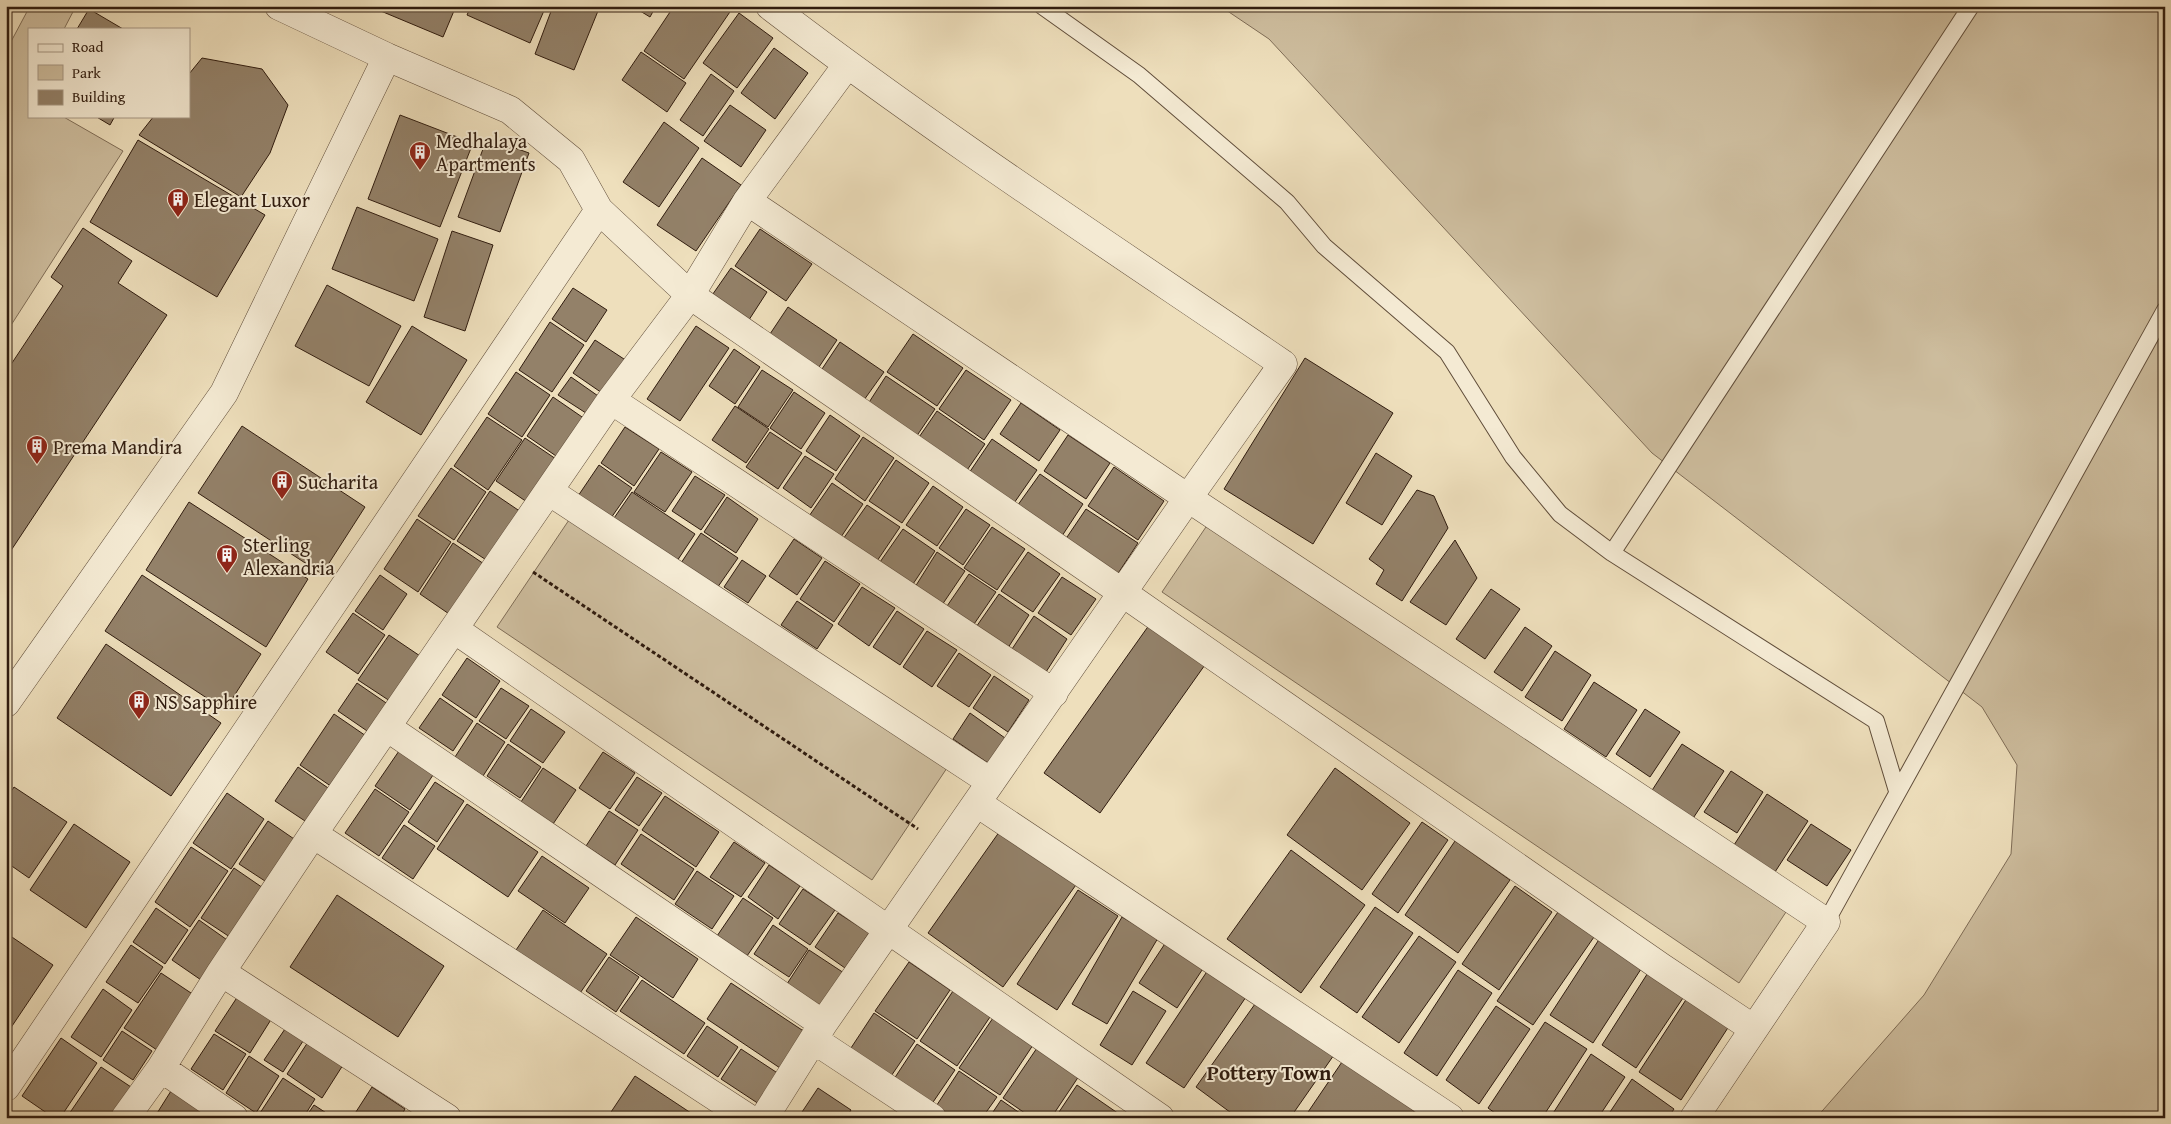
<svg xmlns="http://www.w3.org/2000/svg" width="2171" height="1124" viewBox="0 0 2171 1124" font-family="'Gentium Book Plus',serif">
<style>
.green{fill:#cebe9f;stroke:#7f6d57}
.building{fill:#938169;stroke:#301c0f}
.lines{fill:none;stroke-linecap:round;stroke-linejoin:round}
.service-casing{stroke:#604d3a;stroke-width:18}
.minor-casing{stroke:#604d3a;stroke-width:29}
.path{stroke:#301c0f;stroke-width:3;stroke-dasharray:4 2.5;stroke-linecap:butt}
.service{stroke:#f4ead3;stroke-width:16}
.minor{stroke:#f4ead3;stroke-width:28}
.labels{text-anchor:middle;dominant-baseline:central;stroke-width:4;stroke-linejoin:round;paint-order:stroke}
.poi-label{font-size:20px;fill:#301c0f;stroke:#f4ead3;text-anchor:start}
.neighbourhood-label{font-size:21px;font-weight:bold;fill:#301c0f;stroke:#f4ead3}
</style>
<rect width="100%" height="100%" fill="#eedfbc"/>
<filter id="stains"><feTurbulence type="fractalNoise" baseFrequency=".004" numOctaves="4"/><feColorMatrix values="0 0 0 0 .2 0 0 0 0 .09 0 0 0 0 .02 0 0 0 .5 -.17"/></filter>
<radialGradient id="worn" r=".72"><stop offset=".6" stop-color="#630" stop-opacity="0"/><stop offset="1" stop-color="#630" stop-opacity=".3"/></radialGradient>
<!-- green -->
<path class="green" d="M30 6H76L64 29H29V116H62L123 151 6 333V51Z
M1220 6H2165V1118H1816L1924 995 2011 854 2017 765 1982 707 1652 453 1269 39Z
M573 514 947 768 872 880 497 627Z
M1210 521 1786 912 1739 983 1162 592Z"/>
<!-- building -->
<path class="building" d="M377 6H456L443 37 376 9Z
M471 6H546L530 43 467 15Z
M553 6H600L574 70 535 54Z
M632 6H656L650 17Z
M674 6H734L684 79 644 51Z
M89 9 123 29H77Z
M739 13 773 38 737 88 703 63Z
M774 48 808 73 775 119 741 93Z
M641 52 686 83 667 112 622 80Z
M202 58 262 69 288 105 270 153 241 197 139 135 154 116H189V74Z
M711 74 734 91 703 136 680 120Z
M730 105 766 130 741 167 704 141Z
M400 115 473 143 440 227 368 199Z
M95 116H115L110 125Z
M664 122 699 148 659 207 623 182Z
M487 138 529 153 500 232 458 217Z
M138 140 265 215 217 297 90 222Z
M702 158 741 185 696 251 657 225Z
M357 207 438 239 414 301 332 269Z
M83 228 132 261 118 283 167 315 6 558V372L63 286 51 277Z
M760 229 812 264 786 301 735 266Z
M452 231 493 245 465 331 424 317Z
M731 268 767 292 745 326 708 301Z
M327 285 401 326 369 386 295 346Z
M573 288 607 310 586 342 552 319Z
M788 307 837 340 813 376 764 343Z
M550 322 584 345 552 392 519 370Z
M412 326 467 360 421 435 366 402Z
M696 326 729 348 680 421 647 399Z
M913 334 963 368 937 406 887 372Z
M595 340 627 361 605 395 573 373Z
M840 342 884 372 859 407 816 378Z
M734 349 760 367 735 404 709 386Z
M1305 358 1393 413 1313 544 1224 489Z
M762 370 793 390 768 427 738 407Z
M966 370 1011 400 984 440 939 409Z
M516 372 550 395 522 437 488 414Z
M886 376 935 409 914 440 866 407Z
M571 377 601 398 589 415 558 395Z
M794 392 825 413 801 449 770 428Z
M553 397 585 419 559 458 527 436Z
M1021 403 1060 430 1039 461 1000 434Z
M735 406 769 429 746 463 712 440Z
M937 411 985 444 963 476 915 443Z
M830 415 860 436 836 471 806 451Z
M487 417 522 440 488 490 454 466Z
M242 426 365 507 322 574 198 493Z
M625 427 659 449 634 486 601 463Z
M770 432 802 453 778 489 746 467Z
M1068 435 1110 463 1086 499 1044 471Z
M863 437 894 458 865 501 835 479Z
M525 438 556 459 527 502 496 481Z
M992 439 1037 470 1012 506 967 476Z
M661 452 692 472 665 512 634 492Z
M1376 453 1412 476 1382 525 1346 503Z
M805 456 834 474 811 508 783 488Z
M896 460 929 483 902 523 869 501Z
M599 465 632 488 611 518 578 496Z
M1114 467 1164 501 1138 540 1088 506Z
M451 468 486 492 454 540 418 516Z
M1040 474 1083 504 1060 539 1015 509Z
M695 476 725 495 701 530 672 511Z
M832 483 863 504 839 540 807 519Z
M933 486 963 507 937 546 906 525Z
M1417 490 1434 496 1448 528 1402 601 1376 584 1384 570 1369 559Z
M490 491 524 514 491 563 457 541Z
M632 492 695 534 675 564 612 521Z
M727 497 758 519 736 553 704 532Z
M189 502 308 579 266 647 146 570Z
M867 505 900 527 875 564 841 542Z
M966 509 990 525 963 565 939 548Z
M1086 509 1138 543 1115 578 1063 543Z
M417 519 451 542 418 592 384 569Z
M992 527 1025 549 997 590 964 568Z
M903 529 935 551 913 584 880 562Z
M701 533 738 558 715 591 679 566Z
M794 539 822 558 797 595 769 576Z
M1455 540 1477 578 1446 625 1410 602Z
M453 543 490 568 455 618 420 594Z
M937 552 965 571 942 605 915 587Z
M1028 552 1060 574 1033 612 1001 591Z
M742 560 766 576 748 603 724 587Z
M825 561 860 584 834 622 800 599Z
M969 574 996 592 972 627 945 609Z
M142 575 261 654 225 710 105 631Z
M380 575 407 594 383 630 355 611Z
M1062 577 1096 599 1071 635 1038 613Z
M862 587 895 608 869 646 838 624Z
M1491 589 1520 609 1485 659 1456 639Z
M999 594 1029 615 1006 651 974 630Z
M797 601 833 625 817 649 781 625Z
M897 611 924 629 900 665 873 647Z
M353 613 385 635 358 674 326 652Z
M1034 616 1067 639 1046 672 1012 649Z
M1152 621 1207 662 1100 813 1044 773Z
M1525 627 1552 646 1522 691 1494 672Z
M927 631 957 650 932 687 903 667Z
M389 635 426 660 396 705 358 680Z
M106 644 221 723 171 796 57 718Z
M1555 651 1591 675 1562 721 1525 697Z
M959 653 991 675 969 707 937 686Z
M467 658 500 681 476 718 442 695Z
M994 676 1029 700 1008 732 973 708Z
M1594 682 1637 710 1606 757 1564 729Z
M357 683 392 707 373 735 338 711Z
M501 688 529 706 506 739 479 721Z
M440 698 473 721 453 751 419 728Z
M531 709 565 732 543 763 510 741Z
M1645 709 1680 732 1650 777 1616 754Z
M970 713 1005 738 988 763 953 739Z
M334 714 369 738 335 789 300 765Z
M477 723 505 742 483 776 455 757Z
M508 744 541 767 520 798 487 776Z
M1682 744 1724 771 1690 823 1649 795Z
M399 751 433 775 410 810 375 786Z
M603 752 635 773 610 809 579 788Z
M298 767 331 790 308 823 275 801Z
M543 768 576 790 551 827 519 805Z
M1335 768 1410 823 1362 890 1287 835Z
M1731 771 1763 792 1737 833 1704 812Z
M637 777 662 793 639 826 615 810Z
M435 782 464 801 437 842 408 822Z
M14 787 67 822 29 878 6 862V799Z
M375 789 409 812 379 856 345 833Z
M227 793 264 819 231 869 193 843Z
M1767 794 1808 821 1775 872 1734 845Z
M665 796 719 832 696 867 642 830Z
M467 804 538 852 508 897 437 849Z
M609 811 638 830 615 865 586 846Z
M268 821 297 841 268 883 239 864Z
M1422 822 1448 840 1398 913 1372 894Z
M74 824 130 862 86 928 30 890Z
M1811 824 1851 850 1827 886 1787 860Z
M404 825 435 846 413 879 382 858Z
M1002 828 1078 882 1003 987 928 933Z
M641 834 694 869 674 900 621 864Z
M1455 841 1510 880 1458 953 1405 915Z
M734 842 765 863 741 897 710 877Z
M191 847 228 871 190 927 155 902Z
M1291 850 1365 905 1301 993 1227 939Z
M542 856 589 888 565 923 518 891Z
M769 865 800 886 778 919 748 897Z
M234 868 266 890 233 939 201 918Z
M697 871 734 896 712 929 675 904Z
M1515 886 1552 912 1499 990 1462 964Z
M803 889 835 910 810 945 779 924Z
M1078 890 1118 916 1057 1010 1017 984Z
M337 895 444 966 398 1037 290 967Z
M743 898 773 918 747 956 717 936Z
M1375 907 1413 933 1357 1013 1320 987Z
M156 908 188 930 165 964 133 942Z
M543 910 607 954 576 999 512 956Z
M1558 912 1594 937 1533 1025 1497 1001Z
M838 913 869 933 845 968 815 947Z
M636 917 698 959 673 998 610 955Z
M1122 917 1158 938 1107 1024 1072 1004Z
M199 920 230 942 204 982 172 960Z
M773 925 808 949 789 977 754 954Z
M6 933 53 965 6 1035Z
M1170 936 1208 961 1177 1008 1139 983Z
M1419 936 1456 962 1399 1043 1362 1017Z
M1600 938 1643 966 1593 1043 1550 1015Z
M131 945 163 967 138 1003 106 982Z
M809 950 844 973 819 1010 785 987Z
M609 957 639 977 616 1012 586 991Z
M909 962 950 990 917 1039 875 1011Z
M1651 968 1687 992 1636 1068 1602 1045Z
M1208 970 1246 997 1184 1088 1146 1063Z
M1458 970 1492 993 1437 1076 1404 1053Z
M161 973 197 997 160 1052 124 1028Z
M642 980 705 1023 684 1054 620 1011Z
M731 983 805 1032 780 1068 707 1019Z
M103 989 132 1010 101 1057 71 1037Z
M953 991 990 1017 957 1066 920 1041Z
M1133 991 1166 1011 1132 1065 1100 1045Z
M1691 992 1733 1020 1681 1100 1639 1072Z
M238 996 272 1018 250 1053 215 1031Z
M1260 997 1336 1052 1290 1118H1238L1196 1087Z
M1496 1006 1530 1029 1479 1104 1446 1080Z
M874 1013 915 1041 887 1082 847 1054Z
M993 1018 1033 1045 1000 1095 959 1068Z
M1545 1022 1587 1049 1542 1118H1502L1488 1108Z
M287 1026 305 1038 283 1072 264 1060Z
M707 1026 738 1047 718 1077 687 1056Z
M122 1031 152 1051 133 1080 103 1060Z
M214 1034 246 1054 223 1090 191 1069Z
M61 1038 97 1063 60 1118H54L22 1096Z
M308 1042 343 1065 322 1098 287 1074Z
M917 1044 955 1070 929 1108 892 1082Z
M1037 1048 1079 1076 1051 1118H1032L1003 1098Z
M741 1049 779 1074 759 1104 721 1079Z
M1591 1054 1625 1077 1598 1118H1550Z
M249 1056 279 1076 256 1113 226 1093Z
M1344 1059 1416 1108 1410 1118H1304Z
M101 1067 131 1087 110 1118H75L69 1114Z
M959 1071 997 1097 982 1118H944L933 1111Z
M635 1076 697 1117V1118H607Z
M283 1078 315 1099 303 1118H267L260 1113Z
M1632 1079 1674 1109 1668 1118H1606Z
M1077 1085 1122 1116 1121 1118H1055Z
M372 1087 405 1109 400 1118H352Z
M818 1088 851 1110 846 1118H798Z
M171 1091 211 1118H154Z
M1001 1100 1027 1118H989Z
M314 1105 334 1118H305Z"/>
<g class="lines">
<!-- service casing -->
<g class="service-casing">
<path id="service" d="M1042 6 1139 75 1287 202 1324 246 1447 352 1513 457 1560 514 1612 553 1971 6
M1612 553 1876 721 1897 791
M1826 922 2165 310"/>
</g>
<!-- minor casing -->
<g class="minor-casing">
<path id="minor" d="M279 6 387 57 510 110 571 160 599 210 690 295 1123 593 1661 967 1754 1029
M747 201 1188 498 1826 922 1694 1118
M611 400 1054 693
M550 492 991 782
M454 629 1160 1118
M6 703 224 393 387 57
M388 728 823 1024
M977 803 1450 1118
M313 834 748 1118
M221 972 447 1118
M814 1040 932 1118
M161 1068 234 1118
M6 1087 599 210
M125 1118 161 1068 221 972 313 834 611 400 690 295 747 201 847 65
M764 1118 823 1024 1188 498 1283 364C1111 247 936 133 770 6"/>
</g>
<!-- path -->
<path class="path" d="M533 572 918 829"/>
<!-- service -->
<use href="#service" class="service"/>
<!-- minor -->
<use href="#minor" class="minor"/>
</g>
<!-- icons -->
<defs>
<g id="building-pin" transform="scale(1.125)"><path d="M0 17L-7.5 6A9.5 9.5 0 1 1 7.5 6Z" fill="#8f2418" stroke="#f4ead3"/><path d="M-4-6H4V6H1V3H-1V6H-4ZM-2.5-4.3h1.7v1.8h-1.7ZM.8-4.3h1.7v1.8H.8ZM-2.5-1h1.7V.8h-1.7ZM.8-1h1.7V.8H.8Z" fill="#fff"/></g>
</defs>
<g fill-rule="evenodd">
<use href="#building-pin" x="420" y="152"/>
<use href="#building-pin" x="178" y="199"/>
<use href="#building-pin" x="37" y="446"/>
<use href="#building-pin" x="282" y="481"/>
<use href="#building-pin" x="227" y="555"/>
<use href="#building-pin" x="139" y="701"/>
</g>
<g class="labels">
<!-- poi labels -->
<g class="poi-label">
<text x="436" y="140">Medhalaya<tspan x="436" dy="23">Apartments</tspan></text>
<text x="194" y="199">Elegant Luxor</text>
<text x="53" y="446">Prema Mandira</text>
<text x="298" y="481">Sucharita</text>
<text x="243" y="544">Sterling<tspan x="243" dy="23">Alexandria</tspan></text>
<text x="155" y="701">NS Sapphire</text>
</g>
<!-- neighbourhood labels -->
<g class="neighbourhood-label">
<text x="1269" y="1072">Pottery Town</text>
</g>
</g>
<!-- margin -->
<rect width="2171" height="1124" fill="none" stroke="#eedfbc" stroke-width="25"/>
<rect x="8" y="8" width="2156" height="1109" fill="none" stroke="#301c0f" stroke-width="2.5"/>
<rect x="12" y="12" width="2146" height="1099" fill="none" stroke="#301c0f"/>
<!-- legend -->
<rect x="28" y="28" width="162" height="90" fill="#f4ead3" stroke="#a69885"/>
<rect x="38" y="44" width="25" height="8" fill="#f4ead3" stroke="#a69885"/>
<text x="72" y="52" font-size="15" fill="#301c0f">Road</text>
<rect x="38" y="65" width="25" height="15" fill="#cebe9f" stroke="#a69885"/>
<text x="72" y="78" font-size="15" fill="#301c0f">Park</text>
<rect x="38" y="90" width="25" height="15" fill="#938169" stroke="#a69885"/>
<text x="72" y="102" font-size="15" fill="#301c0f">Building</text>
<rect width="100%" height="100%" filter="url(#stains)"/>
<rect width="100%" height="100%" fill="url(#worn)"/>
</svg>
